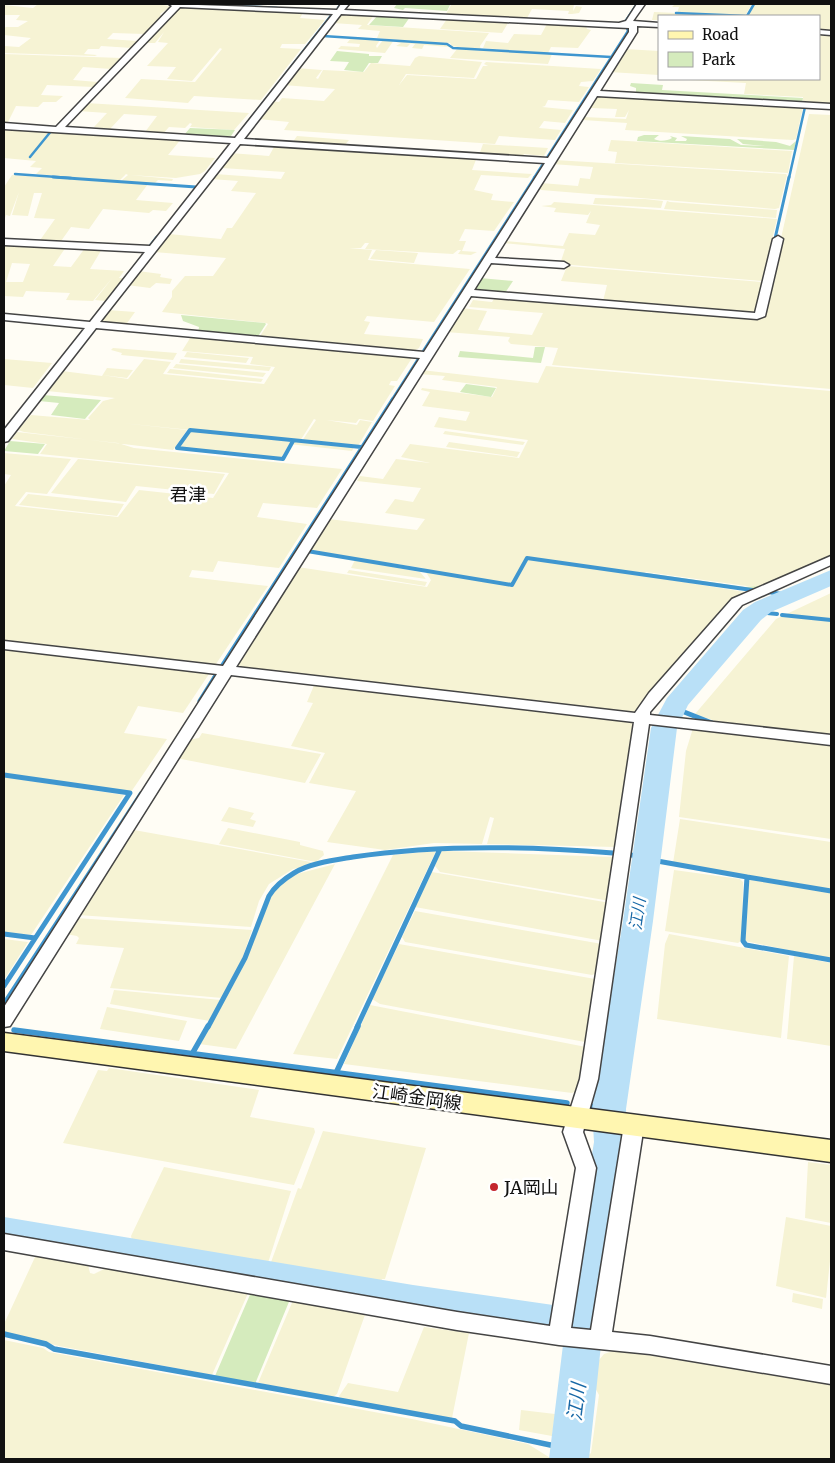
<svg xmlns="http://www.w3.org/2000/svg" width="835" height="1463" viewBox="0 0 835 1463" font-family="Merriweather,'Noto Sans JP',serif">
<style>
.farmland{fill:#f6f3d4;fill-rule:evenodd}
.green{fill:#d5ebbd}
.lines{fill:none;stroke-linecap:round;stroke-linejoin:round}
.stream-far4{stroke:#3f96cf;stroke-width:2.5}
.stream-far3{stroke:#3f96cf;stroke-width:3}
.stream-far2{stroke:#3f96cf;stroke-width:4}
.stream-far1{stroke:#3f96cf;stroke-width:5}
.stream{stroke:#3f96cf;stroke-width:5.5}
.river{fill:#b9e0f7;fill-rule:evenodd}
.street-casing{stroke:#444;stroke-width:3}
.secondary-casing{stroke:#333;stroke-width:3}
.street{fill:#fff;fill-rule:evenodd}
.secondary{fill:#fff6b0;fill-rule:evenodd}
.poi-dot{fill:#c4262e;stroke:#fff;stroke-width:2}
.labels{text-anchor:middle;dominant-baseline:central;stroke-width:5;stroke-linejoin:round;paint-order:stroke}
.water-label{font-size:16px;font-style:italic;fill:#1768a6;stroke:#fff}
.quarter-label{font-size:18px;fill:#111;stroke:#fff}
.near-street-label{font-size:18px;fill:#111;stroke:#fff}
.near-poi-label{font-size:18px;fill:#111;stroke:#fff;text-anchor:start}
.near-water-label{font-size:19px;font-style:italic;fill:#1768a6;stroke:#fff}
</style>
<rect width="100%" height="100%" fill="#fffdf5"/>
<!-- farmland -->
<path class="farmland" d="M38 4H153L172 6 160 14 162 16 144 34 113 33 107 39 138 41 132 48 101 46 99 49H88L84 54 97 55 95 56 4 53V46L19 47 31 38 4 35V28L6 27H18L28 21 16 20 20 15H4V5L33 8Z
M428 4 545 5 546 4H602H574L573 11 576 6 582 7 579 13 572 14H568L569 11 532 9 527 18 446 14 451 5Z
M675 4H752L745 16H659V20H652L654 12 677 13 679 7H672Z
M755 4H831V32L819 31V16H748Z
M177 6 304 11 300 18 325 20 305 44H282L280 48 301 49 261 100 194 96 188 103 125 98 141 79 195 82 222 49 220 48 192 81 167 79 176 67 147 66 168 43 158 42 164 32 155 43H144Z
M340 14 374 15 367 25 489 33 480 46 481 50 552 54 548 64 450 58 457 49 464 48 452 46 450 43 406 41 447 44 450 47 424 45 422 49 412 48 415 44 402 43 410 44 407 47 396 46 401 43 396 42 397 40 377 38 380 31 358 29 362 25 333 23Z
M447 19 507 22 508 23 502 33 440 29Z
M547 24 586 26 587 29 591 30 578 48 551 47 548 53H544L483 48 486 41 508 43 514 34 541 35Z
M819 34 831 36V105L803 103V97L744 94 746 83 669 79H819Z
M351 38 380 40 376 46 377 48 383 40H394L385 53 338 49 341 46 359 47 360 44 347 43Z
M625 49 659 51V75L609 72Z
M4 54 122 58 111 69 83 67 73 80 98 82 94 87 47 85 41 95 63 96 56 102H43L38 107 16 106 7 124H4Z
M419 56 482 62 474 78 406 74 399 85 407 75 476 79 483 66H488L484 64 486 62 601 69 593 81 581 82 579 86 589 87 579 102 548 100 545 106 542 107 573 110 565 123 544 121 539 128 561 130 555 140 499 136 495 144 284 130 289 122 258 119 270 106 267 105 270 101 279 102 282 98 324 101 335 89 283 85 296 68 322 70 316 78 318 79 323 70 364 72 371 63 410 66 415 58Z
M598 95 803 107 796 139 793 140 625 130 627 123 583 120 584 117 626 119 629 110 625 117H615L617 109 591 108 585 115H582L591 101 594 102Z
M86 103 249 113 234 130 190 127 192 124 190 123 185 128 169 127 162 135 145 132 157 116 124 114 110 129 94 127 107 113 78 111Z
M809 114 831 115V389L552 365 558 348 511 344 508 341 510 337 446 332 461 308 487 311 478 330 532 335 543 313 469 307 473 300 492 302 496 296 763 318Z
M4 129 51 131 33 153 52 131 182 138 168 155 215 158 205 171 200 174 176 178 130 175 173 179 172 181 158 180 155 183 121 181 128 175 126 174 119 181 36 174 42 168 30 167 36 161 4 158Z
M297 136 349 140 345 145 292 143Z
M611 140 792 151 788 173 615 163 617 152 608 151Z
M268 143 477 157 472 170 532 174 528 178 481 175 474 190 493 194 491 200 514 202 494 231 465 229 459 241H466L462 251 477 252 471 255 458 254 461 250H458L453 254 365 249 369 243H365L361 248H349L372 250 368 260 470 269 434 322 367 316 364 321 370 322 364 334 423 339 419 348 412 352 262 338 260 336 268 324 266 323 162 312 172 297V291L185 276H213L226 258 154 252 169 234 221 239 227 228H232L256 193 231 191 238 181 211 179 215 174 281 179 285 172 222 168 230 153 269 156 274 147 266 146Z
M483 144 548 148 544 156 524 154 522 158 479 155Z
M555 160 786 174 787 175 779 208 775 209 541 190 538 188 541 183 578 186 580 178 590 179 593 167 552 164Z
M12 175 148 184 136 200 173 203 166 211 153 210 149 213 103 209 89 229 71 227 59 244 38 243 55 219 34 218 42 193H34L28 216 12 215 19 192 10 216 6 215 4 221V187Z
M595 198 645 199 663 201 661 208 593 204Z
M667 201 670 202 777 210 776 218 664 209Z
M554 202 777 219 762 281 560 264 565 249 503 243 505 241 563 246 569 233 595 235 600 225 586 223 591 211 588 215 554 212 556 208 541 206 551 205Z
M4 245 66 247 53 266 71 267 85 248 102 249 90 269 124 271 119 278H123L105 301 95 300 113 277 93 301 66 300 70 293 26 291 23 297 4 296ZM12 263 30 264 23 282H6Z
M376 250 418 253 414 263 370 259Z
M567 266 762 282 755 313 603 301 607 285 561 281Z
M138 271 161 274 160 277 172 279 170 284 156 283 150 288 127 285Z
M108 310 135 312 125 326 99 323Z
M192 335 414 355 397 381H391L389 385 395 386 373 421 359 419 356 423 326 420 357 425 360 420 372 422 358 446 302 441 316 420 314 419 300 441 121 423 187 430 173 450 24 432 18 430 31 415 90 420 88 418 103 401 115 398 47 391 62 371 102 376 107 368 133 370 127 378 102 375 128 379 144 359 171 362 163 374 264 384 275 367 250 364 253 357 182 351Z
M113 348 177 353 173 360 121 355 122 353 111 350Z
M187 352 249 358 246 363 184 357Z
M4 359 52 363 33 388 4 385Z
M181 359 271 367 269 371 179 363Z
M176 364 266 373 263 377 173 368Z
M546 366 831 391V556L764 585 754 587 646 572 640 575 745 592 725 605 635 714 234 667 298 567 427 587 431 580 423 568 308 551 329 519 417 530 425 519 385 513 395 499 413 502 421 488 357 481 360 476 383 479 396 459 430 463 401 457 410 444 519 458 528 440 434 427 439 417 466 421 470 412 422 406 430 392 421 390 422 388 492 397 497 387 442 380 445 376 419 374 421 370 538 383Z
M170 369 263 379 261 382 167 373Z
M191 431 354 447 352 451 289 444 281 459 179 448Z
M445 431 525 442 523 445 443 434Z
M17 432 118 443 134 448 342 469 317 508 263 503 257 517 307 524 279 568 218 561 213 572 192 570 189 577 268 586 214 667 4 643V486L11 475 4 474V453L71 459 47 494 26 492 15 506 118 517 139 490 213 498 229 473 40 454 47 444 12 439Z
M449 442 520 452 517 457 446 447Z
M78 459 225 474 214 494 136 486 126 502 51 493Z
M28 494 124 504 117 516 19 505Z
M355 560 420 572 426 579 351 568Z
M349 570 427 582 425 586 347 573Z
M831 593V734L715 721 695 714 776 619Z
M6 648 79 657 85 660 91 658 211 671 183 713 138 706 124 733 167 739 131 792 4 773V650Z
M315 683 631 720 633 722 615 847 487 844 494 818 490 817 482 844 434 843 385 850 327 842 356 791 309 783 325 753 291 746 313 703 307 702Z
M696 726 831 743V839L679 817 686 751 693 728Z
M202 733 321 754 305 783 176 758 188 740 199 738Z
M4 777 124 795 31 935 4 932Z
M229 807 254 813 250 819 256 821 253 827 221 821Z
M680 819 831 842V890L673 863Z
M228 828 300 842V845L323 851 324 855 316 862 219 844Z
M134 830 311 862 309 866 293 869 269 884 259 901 251 927 78 915Z
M436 851 337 1059 293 1054 393 855Z
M444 851 613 857 610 901 440 872 435 866 440 852Z
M335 864 236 1049 199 1044 247 958 271 895 279 883 293 875Z
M674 870 740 879 743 882 742 940 738 943 665 931Z
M432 872 610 903 603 941 415 907Z
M751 880 831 893V959L745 941 748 881Z
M415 911 602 944 597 973 592 975 405 942 402 937Z
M76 918 252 930 242 959 222 998 110 988 124 948 76 944 79 938 77 936 66 934Z
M669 934 789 956 781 1038 657 1019 665 944Z
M4 939 28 942 4 980Z
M399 944 595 979 597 982 589 1040 585 1042 380 1004 372 999Z
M794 956 831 963V1046L787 1039Z
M114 990 221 1000 210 1021 110 1004Z
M370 1005 586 1047 577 1091 572 1093 344 1064Z
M107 1007 187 1021 179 1041 100 1029Z
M109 1068 259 1090 250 1117 314 1128 315 1132 294 1185 63 1143 98 1070 107 1071Z
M323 1131 426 1148 385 1279H382L380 1284 270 1265 298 1188 301 1189Z
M808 1162 831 1165V1223L805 1218Z
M164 1167 291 1191 267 1266 132 1240 131 1236Z
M786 1217 831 1226V1252L826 1298 776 1286Z
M36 1255 88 1265 90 1273 94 1274 106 1268 249 1291 212 1375 59 1346 4 1332V1324Z
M793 1293 823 1299 822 1309 792 1302Z
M294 1298 366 1312 337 1394 333 1397 258 1383Z
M424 1327 469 1333 452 1418 342 1400 339 1396 348 1383 398 1392Z
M4 1340 43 1348 49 1352 412 1419 528 1444 552 1459H4Z
M616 1350 831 1385V1459H584L591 1453 599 1395 591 1380 594 1366 604 1354Z
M521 1410 555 1414 552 1436 519 1430Z"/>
<!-- green -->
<path class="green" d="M397 4 450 5 447 11 405 8 403 10 394 8Z
M378 15 410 17 403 27 369 25Z
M337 51 369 54V56H382L378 63H369L363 72 344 70 349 62 330 61Z
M631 83 663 85 662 90 803 98 802 103 636 94V88L630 86Z
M190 128 235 130 231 136 184 135Z
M644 135H659L654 139C660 142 667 141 672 138L670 136 677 138 675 141H686L687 139 681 136 730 139 741 145 765 146 743 144 737 139 776 142 790 146 796 141 794 150 637 141 638 137Z
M480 278 513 281 505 293 471 290Z
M181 315 265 323 266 324 257 338 198 333 199 327 183 321Z
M535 347H545L541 363 458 357 460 351 533 358Z
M466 384 496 388 491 397 460 392Z
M43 395 101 400 85 419 51 415 59 403 39 401Z
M10 441 45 444 38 454 4 451Z
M647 573 744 587 762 586 751 591 643 575Z
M252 1290 291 1297 255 1384 215 1376Z"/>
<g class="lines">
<!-- stream-far4 -->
<path class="stream-far4" d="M196 4 277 8
M338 8 341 4
M676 13 747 16 754 4
M323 36 447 44 453 48 611 57
M237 136 333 13
M30 157 52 130
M15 174 71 178
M534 178 628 31 625 22 637 4
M789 178 805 107"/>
<!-- stream-far3 -->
<path class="stream-far3" d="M53 177 196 187
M774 243 789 177
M147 250 157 237
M392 400 535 177"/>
<!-- stream-far2 -->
<path class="stream-far2" d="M293 441 283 459 177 448 190 430 361 447
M307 551 512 585 527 558 752 590
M767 592 790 595
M756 612 777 614
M782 615 831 620
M214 678 393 399"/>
<!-- stream-far1 -->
<path class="stream-far1" d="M200 701 215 677
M674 708 712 723
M4 775 130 793 4 986
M631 855 646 857
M646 859 747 877 743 941 746 945 831 960
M747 877 831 891
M4 934 35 938
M4 1004 141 794
M208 1027 245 958 269 896C275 886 284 879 294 873 310 863 335 860 353 857 439 844 527 846 613 853
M357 1027 440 849"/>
<!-- stream -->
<path class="stream" d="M14 1030 567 1103
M192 1054 208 1026
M336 1073 358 1026
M590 1106 609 1109
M4 1334 46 1344 54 1349 455 1421 461 1426 555 1446
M565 1449 570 1450"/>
<!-- river -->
<path class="river" d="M831 570V586L771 612 761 620 688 705 677 728 653 921 626 1109 628 1142 602 1325 603 1331 598 1340 601 1345 589 1459H549L563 1345 566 1338 413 1315 4 1245V1217L413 1285 567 1307 594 1142 592 1109 623 921 651 728 667 698 743 610 755 602Z"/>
<!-- street casing -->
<g class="street-casing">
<path id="street" d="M169 4 337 10 341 4H349L344 10 619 23 626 21 637 4H645L633 21 659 23V27L637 26V32L600 91 831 104V109L597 96 495 258 564 262 569 265 564 268 491 263 474 290 755 313 773 239 778 236 783 239 765 316 757 319 471 296 236 667 635 713 649 693 732 599 831 556V565L742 605 650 712V715L831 735V745L649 724 598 1079 583 1132 596 1168 571 1328 591 1330 624 1125 627 1120 634 1118 641 1120 644 1125 612 1332 650 1336 831 1366V1384L650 1354 559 1345 457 1330 4 1250V1234L457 1312 550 1326 576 1168 563 1132 580 1079 634 722 231 675 10 1026 4 1027V1007L217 674 4 649V641L223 666 420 358 96 328 8 441 4 442V430L85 328 4 320V314L90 322 145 252 4 245V239L150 246 231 143 4 129V123L56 127 172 6ZM180 7 333 14 235 138 65 127ZM341 14 629 28V32L548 158 244 139ZM240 144 545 163 424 352 100 322Z
M819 30 831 31V35L819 34Z"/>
</g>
<!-- secondary casing -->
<g class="secondary-casing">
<path id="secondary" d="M4 1033 831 1140V1162L4 1051Z"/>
</g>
<!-- street -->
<use href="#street" class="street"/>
<!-- secondary -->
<use href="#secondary" class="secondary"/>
</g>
<!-- markers -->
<circle class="poi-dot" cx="494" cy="1187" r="5"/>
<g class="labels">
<!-- water labels -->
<g class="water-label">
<text transform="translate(637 914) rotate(-82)">江川</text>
</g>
<!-- quarter labels -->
<g class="quarter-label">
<text x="188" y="494">君津</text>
</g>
<!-- near-street labels -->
<g class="near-street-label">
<text transform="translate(417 1097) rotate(8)">江崎金岡線</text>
</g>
<!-- near-poi labels -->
<g class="near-poi-label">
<text x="504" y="1187">JA岡山</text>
</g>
<!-- near-water labels -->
<g class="near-water-label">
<text transform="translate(576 1402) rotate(-83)">江川</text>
</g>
</g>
<!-- border -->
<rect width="835" height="1463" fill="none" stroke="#111111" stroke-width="10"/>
<!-- legend -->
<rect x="658" y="15" width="162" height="65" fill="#ffffff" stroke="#a0a0a0"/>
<rect x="668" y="31" width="25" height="8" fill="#fff6b0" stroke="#a0a0a0"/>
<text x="702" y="40" font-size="15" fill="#111111">Road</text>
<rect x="668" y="52" width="25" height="15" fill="#d5ebbd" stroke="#a0a0a0"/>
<text x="702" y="65" font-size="15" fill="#111111">Park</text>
</svg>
